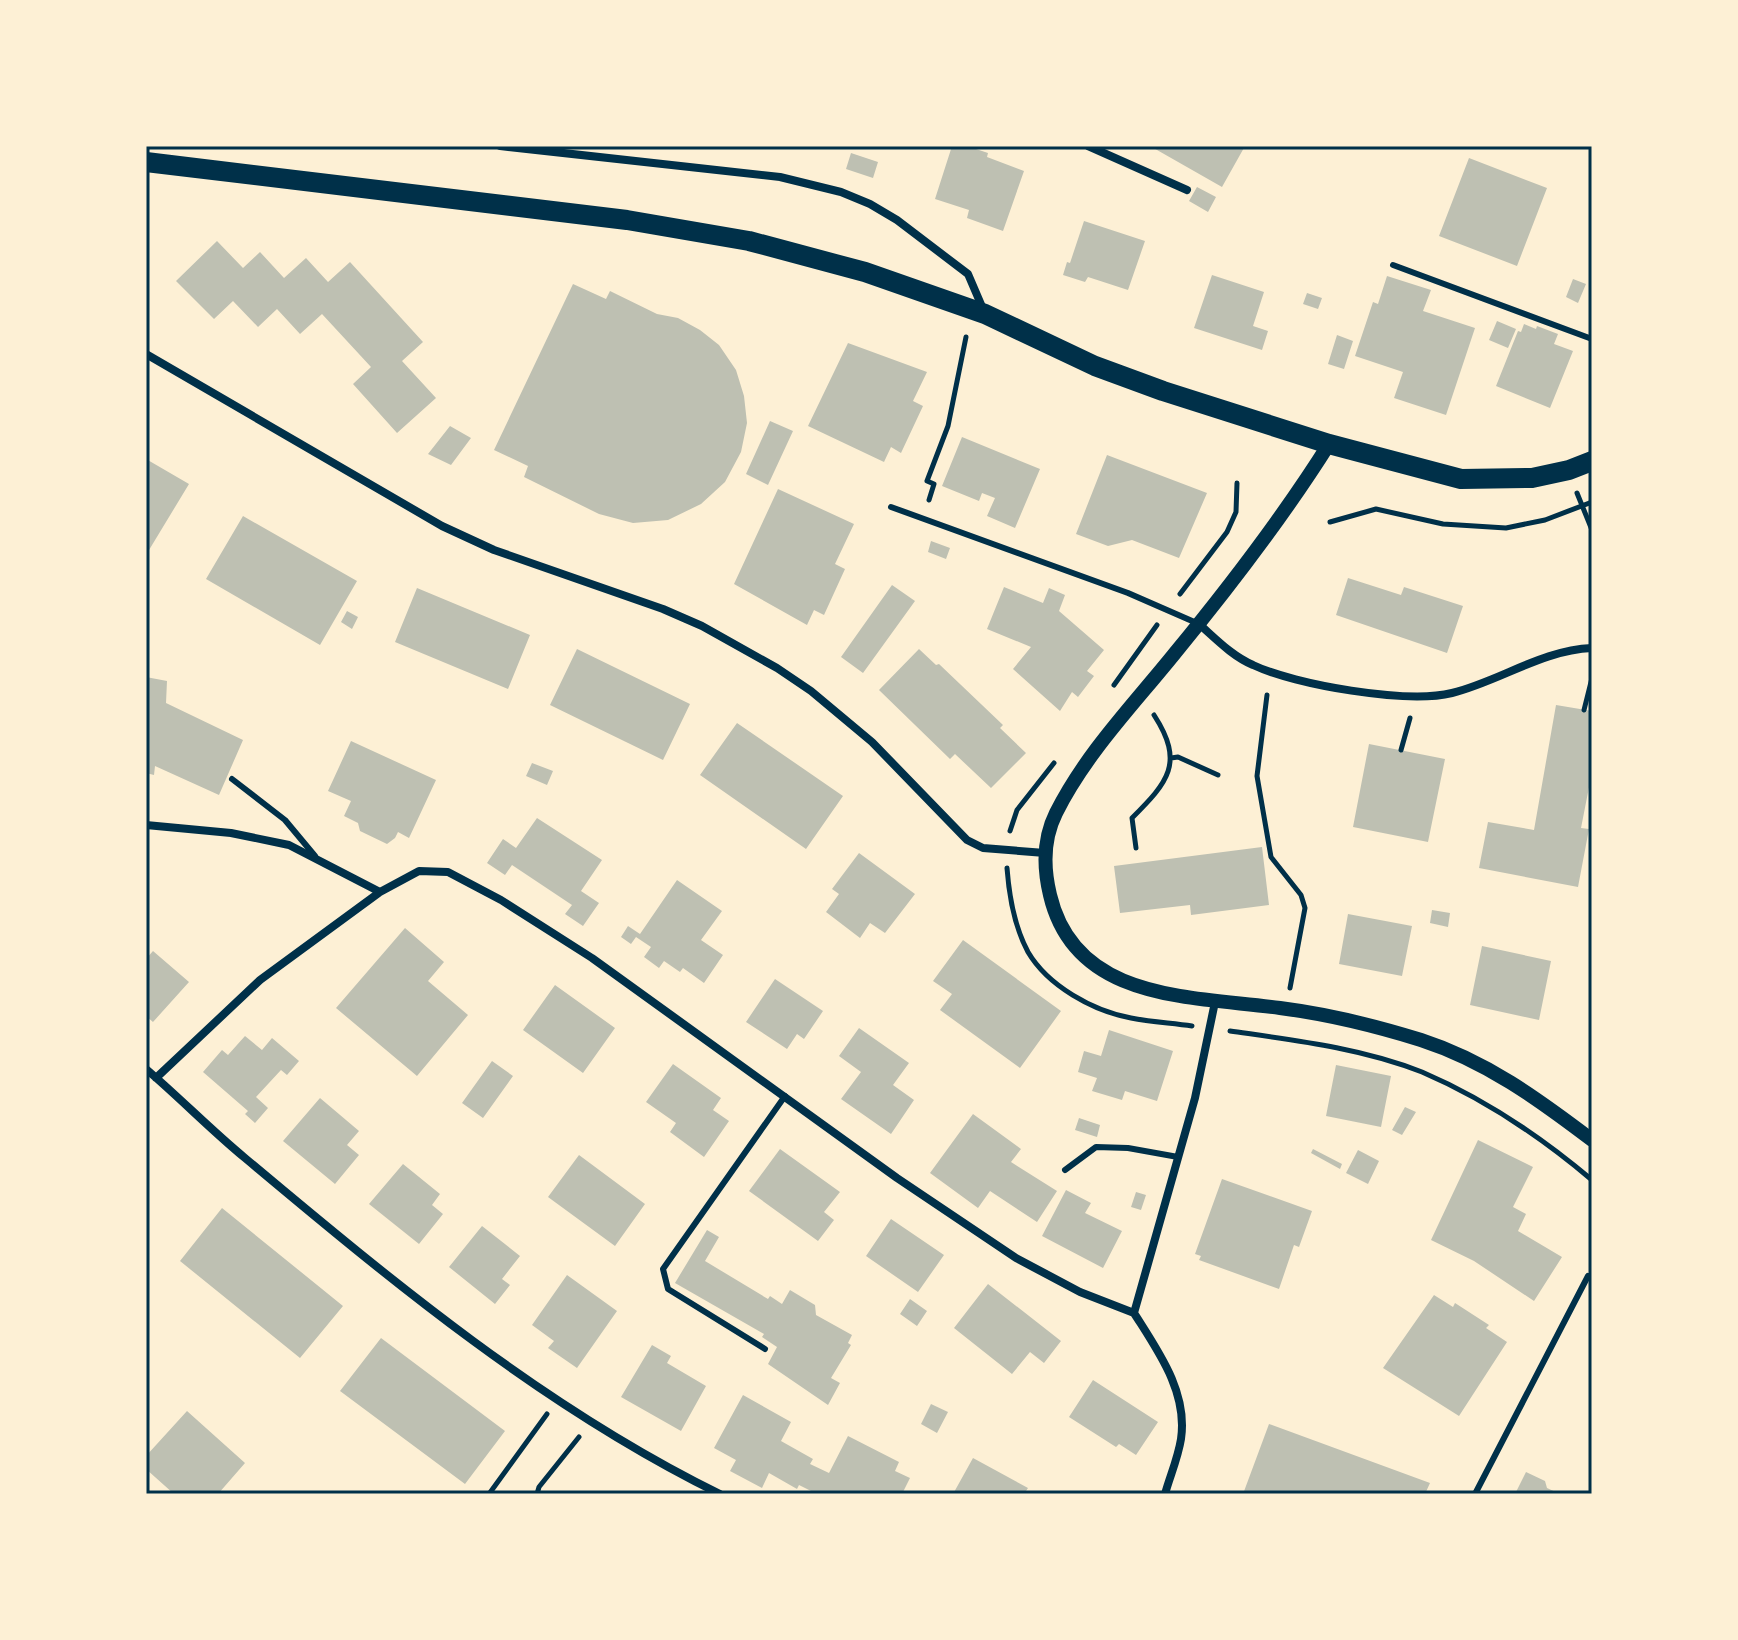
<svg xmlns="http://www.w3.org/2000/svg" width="1738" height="1640" viewBox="0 0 1738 1640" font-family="Barlow,sans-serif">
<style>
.building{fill:#bec0b2}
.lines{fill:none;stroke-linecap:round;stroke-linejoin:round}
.path{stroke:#003049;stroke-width:5}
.service{stroke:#003049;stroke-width:6}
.minor{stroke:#003049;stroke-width:8}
.tertiary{stroke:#003049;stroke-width:14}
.primary{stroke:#003049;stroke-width:20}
.neatline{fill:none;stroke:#003049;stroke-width:3}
</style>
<rect width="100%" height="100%" fill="#fdf0d5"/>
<!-- building -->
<path class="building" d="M952 146H967L988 153 987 157 1024 171 1003 231 967 218 969 210 935 199Z
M1150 146H1245L1222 187Z
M851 153 878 162 873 178 846 169Z
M1469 158 1547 188 1517 266 1439 236Z
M1197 187 1216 197 1208 212 1189 201Z
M1084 221 1145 241 1128 290 1088 277 1085 282 1063 275 1067 262 1070 263Z
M217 241 243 268 260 252 284 278 306 258 328 282 350 262 423 342 402 361 436 398 397 433 353 384 371 367 322 314 300 334 277 309 258 327 233 301 214 319 176 281Z
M1212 275 1264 292 1253 326 1268 331 1262 350 1194 328Z
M1387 276 1431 290 1423 311 1475 328 1446 415 1394 398 1403 372 1355 356 1373 302 1378 304Z
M1573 279 1586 284 1578 303 1566 297Z
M573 284 606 299 610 291 657 314 678 318 700 330 719 345 736 370 744 396 747 423 741 452 725 482 701 504 668 520 633 523 599 514 524 477 528 466 494 450Z
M1307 293 1322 298 1318 309 1303 304Z
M1497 321 1516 329 1508 348 1489 340Z
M1524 324 1536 329 1537 326 1558 334 1554 344 1573 351 1550 408 1496 386 1518 331 1521 332Z
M1337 335 1353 341 1344 369 1328 364Z
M848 343 927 372 913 401 923 406 901 453 891 447 884 462 808 426Z
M770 421 793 431 768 485 746 474Z
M450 426 471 438 451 465 428 454Z
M962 437 1040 469 1015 528 987 516 995 498 982 493 979 501 942 486Z
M1107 455 1207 493 1179 558 1132 540 1108 546 1076 534Z
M146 459 189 484 146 555Z
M778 489 854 524 835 564 845 569 824 615 814 610 807 625 734 584Z
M243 516 357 581 320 645 206 579Z
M931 541 950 548 946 559 928 552Z
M1348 578 1401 595 1404 587 1463 606 1447 653 1336 615Z
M892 585 915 601 863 673 841 657Z
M1004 587 1043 603 1049 588 1065 595 1059 611 1104 650 1087 671 1094 676 1078 697 1072 692 1060 711 1013 669 1031 647 987 629Z
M417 588 530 635 508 689 395 642Z
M347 611 358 617 352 629 341 622Z
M577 649 690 704 663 760 550 705Z
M919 649 936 665 939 664 1003 725 1000 728 1026 753 991 788 955 754 950 759 879 690Z
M146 677 167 681 166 703 243 740 219 795 155 766 154 775 146 773Z
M1556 705 1592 711V772L1581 828 1589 829 1578 887 1479 868 1488 822 1534 830Z
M737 723 843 796 806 849 700 775Z
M351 741 436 780 409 838 398 832 395 838 387 844 360 831 358 823 344 816 351 801 328 791Z
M1369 744 1445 759 1428 842 1353 827Z
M532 763 553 771 547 785 526 776Z
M537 818 602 860 581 891 599 903 583 926 565 914 572 905 512 865 505 875 487 863 503 839 516 848Z
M1262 847 1269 905 1191 915 1190 905 1120 913 1114 866Z
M859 853 915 894 885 933 870 923 860 938 826 912 839 894 832 889Z
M677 880 722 911 701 940 723 955 704 983 683 968 680 972 664 961 659 968 644 957 651 947 636 937 631 944 621 937 628 926 640 934Z
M1432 910 1450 913 1448 927 1430 923Z
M1348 914 1412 926 1402 976 1339 964Z
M405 928 444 962 428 981 468 1015 417 1076 336 1008Z
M963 940 1061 1011 1020 1068 940 1010 952 994 933 981Z
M1482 946 1551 961 1539 1020 1470 1005Z
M153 951 189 982 153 1022 146 1016V959Z
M775 979 823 1011 804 1039 797 1034 787 1049 746 1022Z
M555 985 615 1028 583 1073 523 1030Z
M859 1028 909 1063 893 1085 914 1100 891 1134 841 1099 861 1072 839 1056Z
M1109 1030 1173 1051 1157 1101 1125 1091 1122 1100 1092 1091 1097 1078 1078 1072 1084 1051 1101 1056Z
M245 1036 262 1050 272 1038 299 1061 287 1075 281 1070 256 1097 268 1108 255 1123 245 1114 248 1111 203 1072 222 1050 228 1055Z
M492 1061 513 1076 483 1118 462 1103Z
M673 1064 721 1098 713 1110 729 1121 704 1157 670 1132 676 1123 646 1102Z
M1336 1065 1391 1076 1381 1127 1326 1116Z
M320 1098 359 1131 347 1145 359 1155 335 1184 283 1141Z
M1405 1107 1416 1112 1402 1135 1392 1130Z
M973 1114 1021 1149 1011 1162 1057 1191 1037 1222 990 1191 978 1208 930 1173Z
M1079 1118 1100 1125 1097 1137 1075 1130Z
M1478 1140 1533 1167 1513 1207 1526 1214 1518 1231 1562 1257 1534 1301 1474 1261 1431 1240Z
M780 1149 840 1192 824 1212 834 1220 818 1241 749 1191Z
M1313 1149 1342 1164 1340 1169 1311 1153Z
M1358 1150 1379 1161 1368 1184 1346 1173Z
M579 1155 645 1204 615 1246 548 1197Z
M403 1164 440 1194 432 1205 443 1214 419 1244 369 1204Z
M1222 1179 1312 1211 1299 1247 1294 1245 1279 1289 1199 1260 1201 1256 1195 1254Z
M1066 1190 1091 1203 1085 1213 1122 1231 1103 1268 1042 1236Z
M1136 1192 1146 1195 1141 1210 1131 1207Z
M222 1208 343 1306 300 1358 180 1261Z
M891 1219 944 1255 918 1292 866 1256Z
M482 1226 520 1256 502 1279 510 1285 495 1304 449 1267Z
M707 1230 719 1237 705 1261 768 1299 770 1296 782 1304 790 1290 815 1305 816 1315 852 1335 848 1343 851 1345 831 1378 840 1383 828 1405 768 1364 777 1347 762 1337 764 1334 675 1283Z
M567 1275 617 1311 577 1368 548 1348 554 1341 532 1325Z
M988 1284 1061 1341 1044 1363 1030 1352 1012 1374 954 1328Z
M1434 1295 1453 1307 1455 1303 1489 1325 1486 1328 1507 1342 1459 1416 1383 1368Z
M910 1299 927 1311 917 1326 900 1314Z
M381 1338 505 1431 465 1484 340 1391Z
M652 1345 671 1356 667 1363 706 1386 681 1431 621 1397Z
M1093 1380 1158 1422 1136 1455 1119 1444 1116 1447 1069 1417Z
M743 1395 791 1422 781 1441 813 1459 810 1464 829 1473 848 1436 899 1462 895 1471 910 1478 902 1494H817L799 1485 797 1489 769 1473 762 1488 730 1471 736 1460 714 1448Z
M931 1404 948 1412 937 1433 921 1424Z
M187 1411 245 1463 218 1494H174L146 1469V1456Z
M1269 1424 1430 1483 1425 1494H1243Z
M973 1458 1028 1488 1024 1494H953Z
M1526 1472 1545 1481 1547 1488 1560 1494H1515Z"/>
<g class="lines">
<!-- path -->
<path class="path" d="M1577 493 1592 530
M929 500 934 484 927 481 948 426 966 337
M1330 522 1376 509 1443 524 1506 528 1545 520 1592 502
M1180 594 1227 532 1236 512 1237 483
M1114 685 1157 625
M1267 695 1257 776 1271 857 1301 895 1305 908 1290 988
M1584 710 1592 678
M1401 750 1410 718
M1171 758 1178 757 1218 775
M1010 831 1017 810 1054 763
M1136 848 1132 818C1168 782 1185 763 1154 715
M1007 868C1009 895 1015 928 1028 952 1048 986 1093 1011 1131 1018 1151 1022 1172 1023 1192 1026
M1230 1031C1293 1040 1362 1048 1422 1072 1485 1099 1540 1136 1592 1180
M489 1494 547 1414
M537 1494 539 1487 579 1437"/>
<!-- service -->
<path class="service" d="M1393 265 1592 339
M891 507 1128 593 1199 624
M232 779 285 820 315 856
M1065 1170 1096 1147 1128 1148 1178 1157
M765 1349 668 1289 663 1269 785 1096
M1475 1494 1588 1276"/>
<!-- minor -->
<path class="minor" d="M500 146 780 177 841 192 870 204 897 220 968 274 983 309
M1088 146 1187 190
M146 354 442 526 494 550 663 609 702 626 777 668 811 691 872 742 967 840 983 848 1045 853
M1199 624C1216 639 1232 656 1253 665 1295 685 1407 704 1452 693 1500 681 1542 650 1592 648
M146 825 231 833 289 845 380 892
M146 1069C180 1098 211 1130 245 1158 394 1283 545 1408 720 1494
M156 1078 260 980 380 892 419 871 448 872 501 900 592 958 897 1178 1016 1258 1080 1292 1134 1313
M1165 1494C1170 1476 1178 1458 1181 1439 1188 1392 1158 1351 1134 1313L1195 1098 1215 1002"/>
<!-- tertiary -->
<path class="tertiary" d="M1329 444C1283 517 1230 586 1175 653 1134 704 1086 753 1056 813 1043 839 1043 866 1050 895 1075 1002 1192 996 1280 1008 1327 1014 1376 1026 1421 1040 1486 1061 1538 1099 1592 1140"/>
<!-- primary -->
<path class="primary" d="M146 162 627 220 749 241 865 272 985 314 1095 366 1163 391 1329 444 1461 479 1532 478 1569 470 1592 461"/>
</g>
<!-- border -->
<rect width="1738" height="1640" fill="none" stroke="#fdf0d5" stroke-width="296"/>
<rect x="148" y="148" width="1442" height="1344" class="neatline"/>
</svg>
